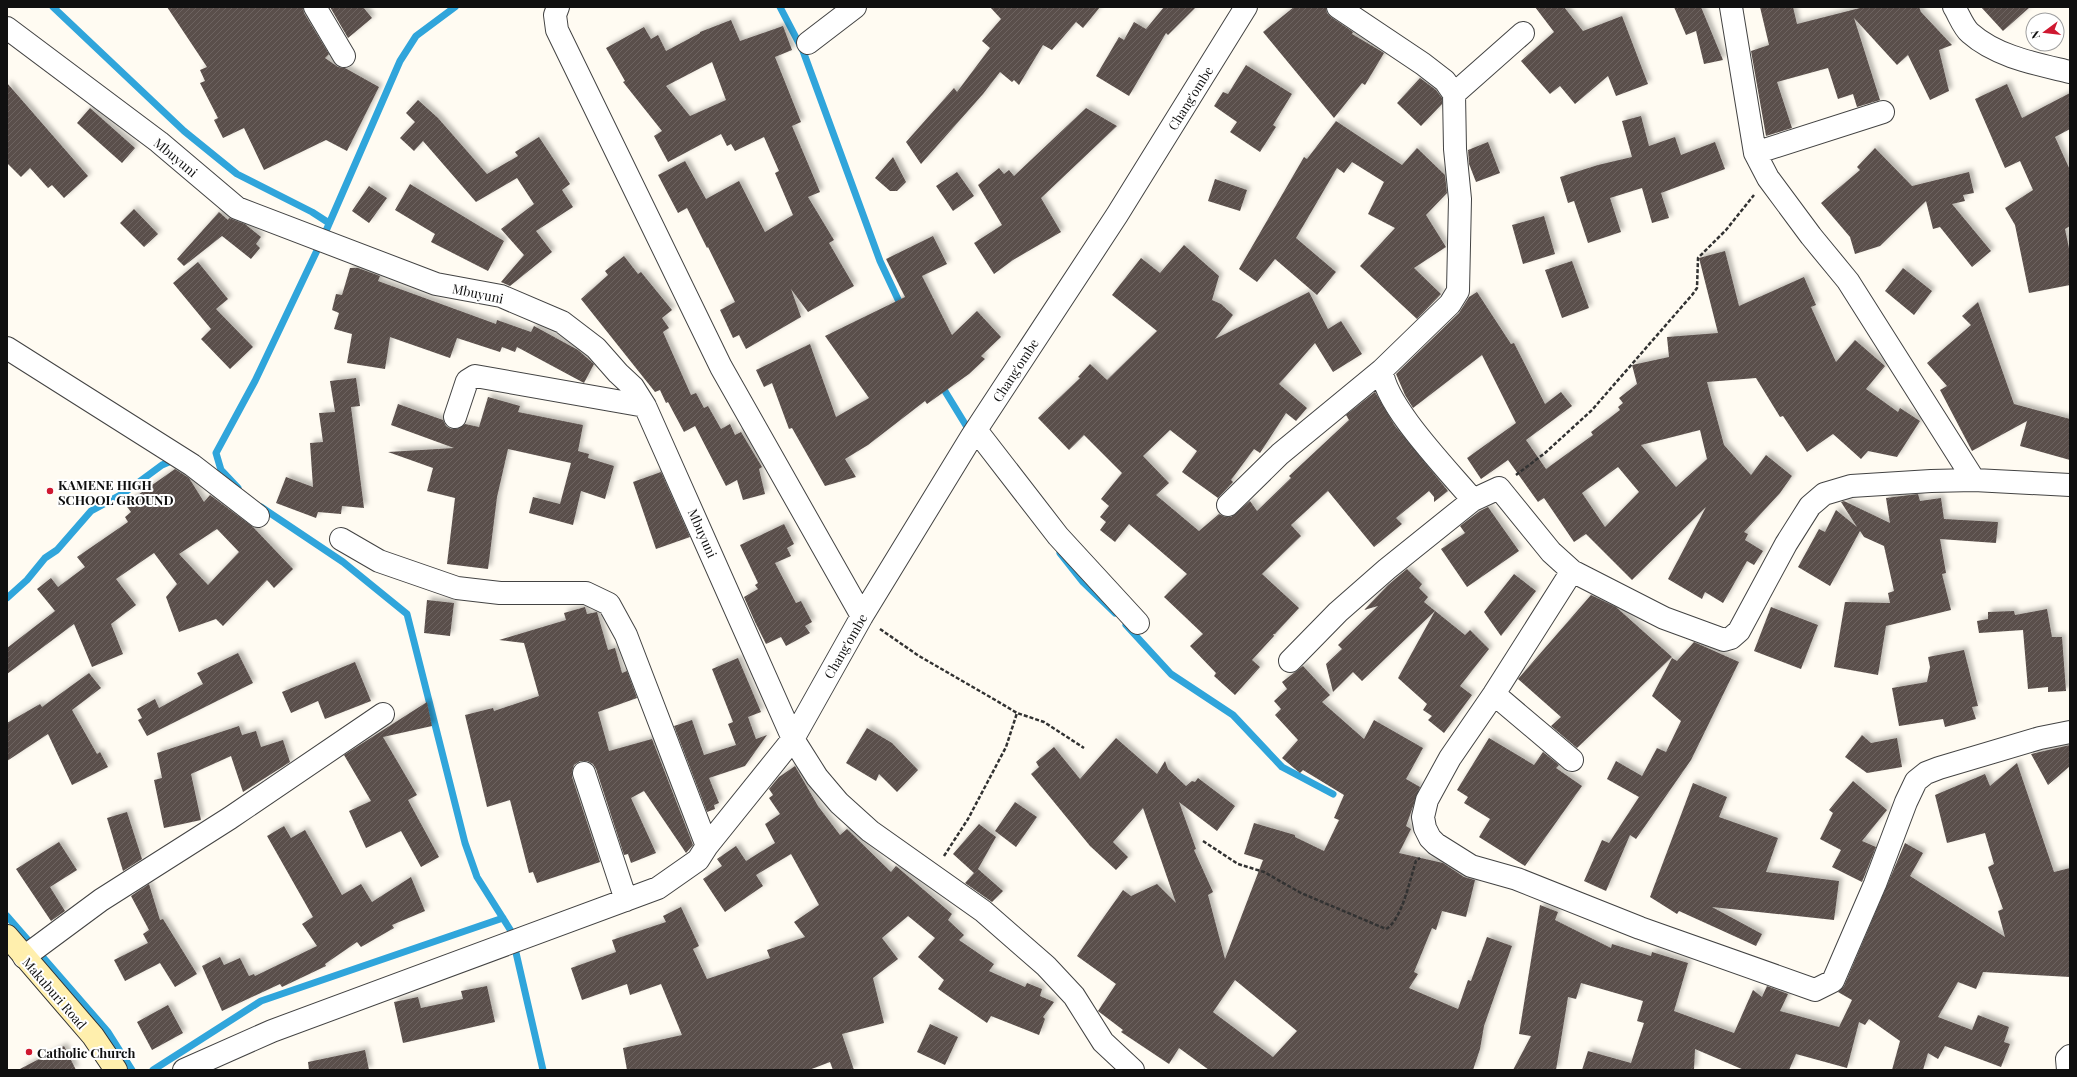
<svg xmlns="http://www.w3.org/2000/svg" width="2077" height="1077" viewBox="0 0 2077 1077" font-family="'Playfair Display',serif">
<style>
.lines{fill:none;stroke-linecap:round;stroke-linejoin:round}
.stream{stroke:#30a5db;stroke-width:7}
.building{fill:url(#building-hatch);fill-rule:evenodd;filter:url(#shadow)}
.street-casing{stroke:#434343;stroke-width:24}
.secondary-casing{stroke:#323232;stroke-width:24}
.path{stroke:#323232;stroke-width:2.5;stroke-dasharray:4 2;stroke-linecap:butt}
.street{stroke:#fff;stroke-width:22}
.secondary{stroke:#ffefad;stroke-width:22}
.poi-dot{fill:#cf1830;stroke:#fff;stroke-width:1.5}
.labels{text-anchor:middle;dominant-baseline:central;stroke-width:4;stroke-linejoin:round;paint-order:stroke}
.street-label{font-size:13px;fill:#101010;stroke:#fff}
.poi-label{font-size:13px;font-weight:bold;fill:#101010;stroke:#fff;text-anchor:start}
</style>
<defs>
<pattern id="building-hatch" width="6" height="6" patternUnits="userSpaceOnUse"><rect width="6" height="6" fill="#5a4f4b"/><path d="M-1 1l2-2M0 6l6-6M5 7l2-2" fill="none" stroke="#6d6461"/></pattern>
<filter id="shadow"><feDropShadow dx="3.5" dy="-3.5" stdDeviation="2" flood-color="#0004"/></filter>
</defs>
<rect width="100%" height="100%" fill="#fffbf2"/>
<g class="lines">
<!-- stream -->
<path class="stream" d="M53 7 184 131 237 174 312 212 329 223
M780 7 803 51 880 261 902 308
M940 383 970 432
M238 488 221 470 216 453 255 381 322 240 400 61 416 36 455 7
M261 507 343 562 407 614 465 843 477 877 511 931 543 1070
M1060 553 1083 582 1115 613
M7 598 27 580 45 558 57 550 91 511 124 493 162 465 176 459
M1126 625 1171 674 1233 715 1282 767 1333 794
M7 916 108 1032 132 1070
M153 1070 261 1001 503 918"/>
</g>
<!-- building -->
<path class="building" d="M167 7H303L304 13 329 54 325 58 338 67 345 68 379 87 347 151 326 140 264 170 244 128 223 138 214 120 218 118 200 83 205 81 200 70 207 67Z
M330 7H363L372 18 348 38Z
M990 7H1100L1083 28 1076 22 1052 50 1043 45 1019 85 1014 80 1012 82 1000 72 983 94 921 164 906 142 954 88 957 92 990 48 982 41 1001 19Z
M1164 7H1196L1168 35 1166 33 1129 96 1096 76 1119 37 1124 40 1134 22 1146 29Z
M1294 7H1326L1327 13 1331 17 1353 32 1352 34 1384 53 1365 85 1362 83 1334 118 1263 32Z
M1535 7H1564L1583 31 1622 16 1648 84 1616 96 1608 76 1575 104 1560 86 1550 94 1521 61 1554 32Z
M1674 7H1701L1723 60 1704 64 1696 31 1686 35Z
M1760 7H1793L1797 24 1864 7H1919L1921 12 1952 45 1939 50 1949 91 1930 100 1908 55 1897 65 1854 18 1880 100 1857 107 1853 94 1838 99 1828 68 1777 82 1792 128 1766 136 1751 51 1769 45Z
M1981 7H2030L2003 31Z
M731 20 740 41 783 26 792 50 775 57 801 122 792 126 820 192 808 197 834 240 829 243 854 286 808 312 791 289 801 317 746 349 739 335 733 338 720 310 735 302 708 247 707 248 687 208 678 213 658 175 685 161 706 199 739 181 765 232 793 215 775 173 779 171 764 137 735 151 731 144 727 146 721 134 668 162 654 136 662 131 623 82 625 81 606 48 644 27 651 39 658 35 666 51 700 33V32ZM712 62 726 100 690 116 666 86Z
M1246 65 1292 94 1273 125 1276 127 1260 152 1230 132 1237 122 1214 106 1223 92 1228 94Z
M1420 78 1436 90 1442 98V104L1421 126 1397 103Z
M7 83 88 176 64 198 52 185 48 188 30 168 21 177 7 163Z
M2007 84 2022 118 2070 93V129L2055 137 2070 170V226L2065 229 2070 253V285L2029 293 2015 225 2005 208 2033 190 2020 161 2005 168 1975 99Z
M418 100 438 118 487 174 518 156 515 152 539 137 570 184 562 190 573 207 536 231 552 252 510 286 501 282 524 255 501 229 534 204 517 178 476 202 423 141 414 151 400 138 415 122 406 113Z
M90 108 135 148 122 163 77 123Z
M1086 108 1117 126 1041 198 1061 232 1013 260 994 274 974 243 1002 225 978 185 999 168 1004 174 1009 170 1014 176Z
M1641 116 1649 146 1675 137 1681 155 1715 142 1725 169 1661 193 1669 218 1652 223 1642 188 1610 198 1621 232 1588 243 1574 201 1568 203 1560 177 1598 165 1632 157 1622 121Z
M1336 121 1402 165 1417 148 1445 175 1447 193 1426 215 1446 247 1414 268 1441 294 1417 319 1360 266 1395 228 1368 214 1384 182 1352 162 1344 173 1337 168 1296 238 1336 272 1317 295 1275 259 1257 282 1239 269 1304 157 1307 159Z
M1488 142 1500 173 1476 182 1469 164 1468 150Z
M1875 148 1912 186 1969 172 1974 193 1963 195 1965 201 1952 204 1991 251 1972 267 1940 227 1933 229 1926 201 1880 246 1855 254 1850 237 1821 203 1860 170 1857 167Z
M893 157 906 182 897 191H890L875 178Z
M957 172 974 196 953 211 936 186Z
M1215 179 1247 190 1240 211 1208 201Z
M410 184 504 241 488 271 431 242 435 234 395 210Z
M369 186 387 198 369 223 352 211Z
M134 209 158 234 144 247 120 223Z
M219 212 228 220 229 218 245 224 261 237 256 244 260 248 251 259 222 236 184 266 177 259Z
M1544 216 1555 254 1523 264 1512 225Z
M933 236 947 264 922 276 952 335 977 311 1001 337 981 356 985 359 969 374 927 404 925 401 868 445 845 459 856 477 825 486 792 428 789 429 772 383 764 387 756 370 810 344 836 417 869 398 825 336 905 297 886 259Z
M1184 245 1219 276 1212 300 1221 304 1233 315 1215 339 1309 292 1328 329 1341 321 1362 354 1333 372 1315 343 1279 384 1307 408 1296 421 1286 413 1260 453 1254 449 1231 480 1233 482 1218 498 1182 472 1197 451 1170 430 1143 456 1169 483 1156 495 1199 531 1219 514 1225 517H1231L1250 501 1257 511 1291 478 1289 476 1349 420 1346 415 1375 392 1395 426 1448 491 1434 502V497L1429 491 1396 518 1402 524 1374 547 1328 491 1291 525 1301 536 1262 574 1299 608 1275 634H1273L1274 636 1252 660 1260 667 1235 695 1214 676 1216 673 1190 646 1203 634 1164 597 1187 574 1129 524 1115 542 1100 530 1106 522 1100 517 1109 506 1101 499 1122 473 1084 435 1069 450 1038 418 1080 378 1078 377 1090 364 1107 380 1157 331 1112 295 1141 258 1160 273Z
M1725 251 1739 306 1804 277 1816 305 1811 307 1836 362 1855 340 1885 366 1866 389 1898 412 1900 408 1920 421 1897 457 1868 451 1861 459 1833 434 1807 452 1783 416 1780 417 1756 378 1707 382 1724 445 1751 475 1766 455 1792 476 1780 493 1744 532 1748 534 1745 540 1763 551 1754 565 1747 561 1723 603 1705 592 1702 599 1668 579 1706 507 1632 580 1586 534 1574 542 1544 498 1538 502 1508 460 1481 479 1467 458 1516 423 1482 355 1413 408 1405 395 1396 374 1459 313 1469 297 1477 292 1511 344 1514 343 1545 404 1561 392 1572 406 1526 440 1546 469 1593 435 1591 432 1620 410 1618 407 1623 403 1619 398 1637 384 1632 365 1669 357 1667 337 1718 333 1699 258ZM1700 430 1707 459 1676 487 1641 445ZM1618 467 1639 492 1605 527 1582 493Z
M624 256 638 274 641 272 672 310 662 318 669 328 663 332 691 395 696 393 704 408 708 406 721 429 730 424 735 435 741 432 762 467 759 469 765 494 743 500 737 480 726 486 695 426 684 432 668 402 666 403 660 390 655 392 581 299 608 275 605 271Z
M1572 261 1589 308 1562 318 1545 270Z
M198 262 228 299 216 309 253 347 230 369 201 339 211 329 173 283Z
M350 268H358L380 276 378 281 496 324 497 320 531 332 534 326 578 350 594 364 584 383 517 347 515 352 502 347 500 352 457 338 450 358 390 337 385 369 347 363 352 334 334 329 339 313 332 310 336 294 342 295Z
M1903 268 1932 291 1914 315 1885 291Z
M1978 302 2014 404 2070 419V460L2020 446 2027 421 1972 451 1940 390 1947 386 1927 363 1971 325 1962 316Z
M356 378 360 406 351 407 364 508 342 506 341 514 318 512 316 518 276 503 286 477 313 487 310 443 323 442 319 413 335 412 330 381Z
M488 397 520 406 518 412 583 425 578 451 589 454 588 458 614 466 605 499 581 491 573 525 529 513 533 497 560 504 571 463 508 449 497 497 488 569 447 564 455 498 427 491 433 468 388 452 454 448 391 425 398 404 443 420 446 426 451 429H457L465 424 479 427Z
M175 469 189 478 204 502 210 495 253 527 293 569 274 588 267 580 223 626 216 619 179 632 166 597 177 584 154 553 116 579 136 605 111 624 123 654 92 667 74 624 7 674V648L55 611 37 589 51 578 58 587 85 567 77 557 128 522 125 517 131 512 125 504ZM217 529 239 552 208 585 179 554Z
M661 472 690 537 656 549 633 482Z
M1918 494 1920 501 1941 498 1944 519 1998 522 1996 543 1940 539 1946 573 1942 574 1951 610 1886 626 1878 675 1834 667 1845 602 1890 603 1888 593 1894 591 1884 546 1864 537 1860 531 1830 586 1798 567 1819 529 1825 532 1836 510 1857 527 1841 502 1844 501 1890 523 1886 498Z
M1488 507 1519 551 1467 587 1441 549 1465 533 1460 526 1480 511Z
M784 524 794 544 787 548 791 556 775 563 796 603 801 601 812 622 805 626 810 633 786 646 781 637 766 644 755 622 744 597 758 589 755 585 758 583 740 545Z
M1407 569 1422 584 1419 588 1428 597 1424 602 1465 635 1470 630 1489 649 1460 686 1472 695 1444 733 1428 720 1432 716 1423 710 1427 704 1398 678 1435 611 1362 681 1353 672 1333 692 1326 664 1342 649 1338 645 1378 606 1364 610 1388 585Z
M1514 574 1536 591 1501 636 1484 612Z
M1591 595 1616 607 1672 657 1577 748 1551 726 1561 717 1518 679Z
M427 600 454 603 450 636 424 633Z
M585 607 587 614 597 612 608 650 615 648 622 673 627 671 637 698 598 712 609 751 652 739 693 845 686 853 644 791 631 798 656 853 631 863 628 854 624 855 596 769 593 764 587 761H580L574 765 572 771V777L600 862 537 883 533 872 529 873 510 800 487 807 465 715 493 708 494 711 539 696 524 643 499 640 566 620 564 613Z
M1771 607 1818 625 1801 669 1754 651Z
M2047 609 2052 637H2062L2066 691 2048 692V687L2028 689 2023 630 1979 633 1977 621 1988 619V612L2014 611 2015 615Z
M1694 642 1739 662 1691 760 1636 839 1630 835 1606 891 1584 881 1602 840 1609 843 1639 797 1607 779 1616 761 1642 776 1657 748 1666 752 1681 721 1652 696 1672 658 1677 661Z
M1964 650 1978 706 1972 707 1976 719 1945 727 1943 719 1899 726 1892 688 1927 682 1930 667 1928 657Z
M238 653 253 683 147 736 138 720 142 718 137 709 155 699 159 708 203 684 197 673Z
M738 658 761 712 748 717 756 739 767 735 745 766 709 778 719 803 714 805 715 809 707 812 674 726 692 720 704 755 736 745 728 724 733 722 712 669Z
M355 662 371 701 325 719 318 701 291 713 282 692Z
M1303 666 1330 695 1322 702 1364 739 1374 720 1423 748 1406 779 1420 787 1406 826 1411 829 1399 853 1443 863 1464 877 1475 880 1466 917 1442 911 1436 930 1432 928 1414 972 1418 974 1409 988 1458 1009 1468 980 1471 981 1487 937 1512 946 1484 1026 1480 1049 1473 1070H1209L1179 1048 1169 1064 1121 1032 1123 1030 1098 1011 1116 984 1077 956 1101 921 1123 890 1131 896 1157 884 1176 903 1143 808 1113 842 1128 857 1116 870 1090 846 1031 774 1039 767 1036 762 1054 747 1080 779 1116 738 1157 774 1165 761 1168 769 1186 786 1192 781 1195 782 1198 778 1235 806 1217 831 1179 802 1196 849 1194 850 1213 892 1208 895 1225 959 1263 860 1244 854 1254 823 1295 835V837L1324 851 1339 820 1334 818 1344 795 1303 770 1300 773 1282 758 1298 740 1275 715 1281 709 1274 701 1287 689 1282 682ZM1235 980 1297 1031 1273 1057 1213 1012Z
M89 673 101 688 72 710 97 754 100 752 108 767 72 785 48 734 7 761V723L40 704 42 707Z
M427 702 432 726 383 737 417 795 408 800 439 857 421 867 401 831 366 848 349 811 371 801 344 755Z
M239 726 242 735 256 731 261 747 283 740 290 762 243 792 231 756 191 774 201 820 164 828 154 780 162 778 157 753Z
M867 728 892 743 918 770 897 792 879 774 876 781 846 763Z
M1862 735 1871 743 1897 738 1902 767 1867 773 1845 757Z
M1489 738 1534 765 1543 752 1559 765 1556 768 1582 786 1525 866 1479 837 1490 819 1464 803 1468 797 1457 790Z
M2070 745V766L2048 785 2031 754Z
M2017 763 2054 872 2070 868V977L1983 972 1976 989 1958 982 1938 1017 1972 1030 1978 1015 2009 1027 2004 1042 2010 1044 2001 1067 1945 1046 1938 1059 1928 1053 1923 1070H1892L1900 1041 1869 1019 1865 1025 1859 1022 1847 1068 1796 1054 1789 1070H1744L1695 1049 1694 1070H1582L1588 1051 1631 1063 1644 1023 1637 1021 1643 1001 1581 983 1576 999 1568 997 1556 1070H1513L1531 1036 1519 1034 1540 905 1558 912 1555 920 1611 948 1612 944 1651 956 1652 952 1688 963 1674 1011 1734 1033 1753 990 1762 997 1767 986 1788 994 1780 1011 1839 1027 1852 1000 1838 992 1844 986 1905 843 1923 853 1910 876 2005 937 1998 911 2003 909 1988 867 1994 864 1985 833 1947 843 1935 795 1985 774 1990 786Z
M795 766 818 806 840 835 847 829 891 872 896 866 952 914 948 920 964 935 959 940 994 964 989 971 1025 987 1027 983 1042 989 1040 996 1054 1002 1043 1017 1045 1019 1039 1035 991 1016 987 1023 938 989 944 980 918 957 935 938 908 916 882 938 898 959 873 978 884 1023 842 1034 854 1070H833L830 1062 809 1070H627L623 1048 682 1035 661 984 630 995 627 984 582 1000 571 968 616 952 612 940 666 922 663 916 681 907 699 946 693 949 707 979 770 958 767 950 805 937 794 922 819 905 791 854 756 875 763 886 725 912 703 879 722 866 717 859 736 846 746 861 775 843 765 824 780 814 769 798 773 795 769 789 779 777Z
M1853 781 1887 810 1862 841 1876 847 1862 882 1832 867 1841 850 1820 839 1833 813 1829 810Z
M1693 783 1727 797 1719 817 1778 838 1766 872 1839 881 1834 920 1712 907 1762 934 1756 946 1679 911 1677 914 1650 897Z
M1015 802 1037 817 1016 847 995 831Z
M127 812 142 859 123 871 107 818Z
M979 824 996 837 978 869 1003 891 992 902 965 883 974 873 953 854Z
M284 826 291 838 305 830 342 895 361 884 372 902 411 877 425 911 392 925 394 928 361 947 357 942 325 964 326 966 282 987 280 984 222 1011 202 966 220 957 224 965 240 958 249 976 254 974 255 976 317 946 302 924 313 917 267 836Z
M59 842 77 870 50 887 65 911 51 921 16 869Z
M149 884 160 920 163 919 197 974 175 987 160 963 125 981 114 960 148 943 143 934 149 930 131 896Z
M487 986 495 1022 403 1043 394 1002 418 997 421 1008 463 999 461 991Z
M168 1005 183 1033 152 1050 137 1022Z
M930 1024 958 1037 945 1065 917 1052Z
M64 1046 76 1070H18Z
M365 1050 369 1070H309L308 1062Z"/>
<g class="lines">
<!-- street casing -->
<g class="street-casing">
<path id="street" d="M315 7 344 56
M558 7 555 15 557 30 721 367 862 616
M1338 7 1423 64 1445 81 1454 94 1455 149 1460 199 1458 291 1450 304 1382 370C1384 405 1449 471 1473 500L1499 488 1551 552 1572 571 1664 618 1724 640 1731 638 1739 631 1786 544 1810 506 1824 494 1851 486 1931 481 1974 480 2070 485
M1731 7 1755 153 1768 178 1811 236 1848 281 1974 480
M1954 7C1959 15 1963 27 1970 33 1997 57 2037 64 2070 72
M7 28 159 142 237 208 436 284 501 296 562 322 596 348 618 373 633 387 645 406 793 739 817 777 839 803 870 831 983 911 1046 966 1074 996 1103 1042 1133 1070
M808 43 855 7
M1454 94 1523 33
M1755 153 1883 112
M7 348 192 465 258 516
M455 417 467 381 475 376 645 406
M976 430 1058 536 1138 623
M1228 505 1280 454 1382 370
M341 539 379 561 457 588 500 593H586L609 604 626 635 707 846
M1572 571 1494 694 1450 758 1427 800 1423 817 1425 828 1430 838 1436 844 1471 866 1517 879 1640 928 1815 990 1833 981 1875 884 1906 802 1916 781 1926 773 1939 768 2040 738 2070 732
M1290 661 1338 612 1387 569 1473 500
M1494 694 1572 760
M584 773 626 900
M24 957 101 900 230 818 383 714
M184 1070 272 1031 658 888 698 860 707 846 793 739 862 616 972 436 1117 215 1246 7
M2068 1070 2067 1059 2070 1056"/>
</g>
<!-- secondary casing -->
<g class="secondary-casing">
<path id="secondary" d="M7 936 93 1036 116 1070"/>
</g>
<!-- path -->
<path class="path" d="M1516 475 1545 453 1592 410 1692 295 1697 288 1698 258 1726 230 1754 195
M880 629 919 656 997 701 1017 713 1044 722 1084 748
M1203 841 1238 864 1264 872 1301 893 1386 929C1402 920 1410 879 1416 861L1420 858
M944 856 968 819 1006 747 1017 713"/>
<!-- street -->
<use href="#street" class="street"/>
<!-- secondary -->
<use href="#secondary" class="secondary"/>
</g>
<!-- markers -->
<g class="poi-dot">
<circle cx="50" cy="491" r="4"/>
<circle cx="29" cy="1052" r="4"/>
</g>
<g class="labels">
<!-- street labels -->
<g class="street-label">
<text transform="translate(1190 98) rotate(-58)">Chang'ombe</text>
<text transform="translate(176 157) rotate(40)">Mbuyuni</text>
<text transform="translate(478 293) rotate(12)">Mbuyuni</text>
<text transform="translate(1015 370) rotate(-57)">Chang'ombe</text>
<text transform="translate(703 533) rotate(66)">Mbuyuni</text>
<text transform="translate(845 646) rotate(-60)">Chang'ombe</text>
<text transform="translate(55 993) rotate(49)">Makuburi Road</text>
</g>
<!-- poi labels -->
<g class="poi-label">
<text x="58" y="484">KAMENE HIGH<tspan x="58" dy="15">SCHOOL GROUND</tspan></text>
<text x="37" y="1052">Catholic Church</text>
</g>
</g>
<!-- border -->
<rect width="2077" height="1077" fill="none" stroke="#101010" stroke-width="16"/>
<!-- north arrow -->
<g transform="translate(2045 32) rotate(255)"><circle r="19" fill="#ffffff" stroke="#9f9f9f"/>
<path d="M0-3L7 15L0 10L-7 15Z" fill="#cf1830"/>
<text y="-6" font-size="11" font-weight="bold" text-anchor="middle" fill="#101010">N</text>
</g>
</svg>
